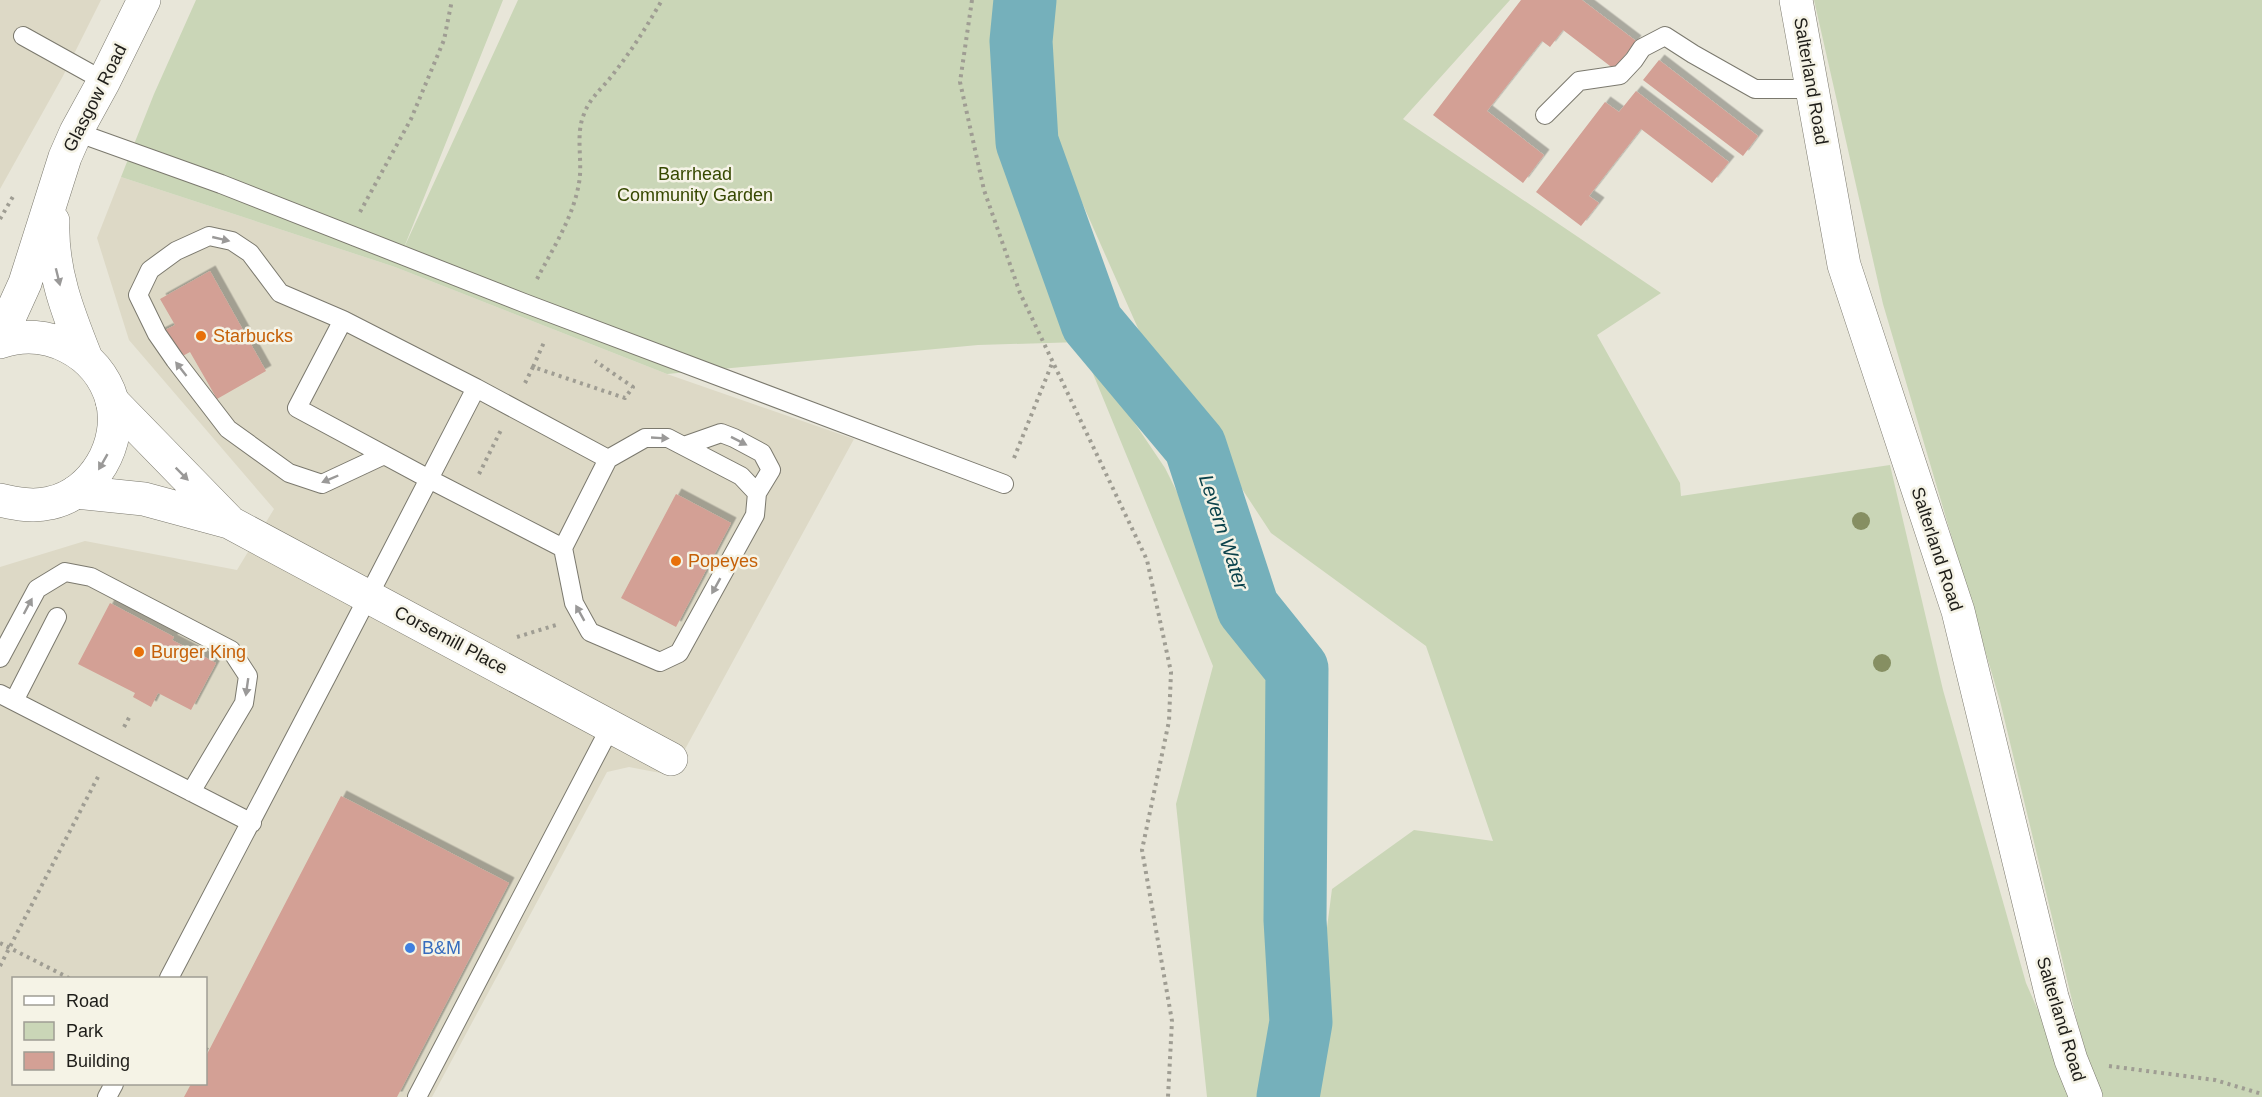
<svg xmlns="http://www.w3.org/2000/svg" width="2262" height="1097" viewBox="0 0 2262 1097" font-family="Helvetica,sans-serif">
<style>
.built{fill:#ddd9c6;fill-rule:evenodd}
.green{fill:#cad6b7}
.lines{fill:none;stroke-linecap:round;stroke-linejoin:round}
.river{stroke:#75b0bb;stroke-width:63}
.building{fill:#d3a095;filter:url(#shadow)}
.service-casing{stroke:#7b796e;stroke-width:20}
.minor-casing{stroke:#7b796e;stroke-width:34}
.primary-casing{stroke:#7b796e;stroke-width:34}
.path{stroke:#9f9d93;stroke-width:4;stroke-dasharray:3 4.5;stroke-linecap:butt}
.service{stroke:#fff;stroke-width:18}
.minor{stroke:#fff;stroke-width:33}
.primary{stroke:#fff;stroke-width:33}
.tree{fill:#868f62}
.oneway{fill:#9a9998}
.food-dot{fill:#e8710a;stroke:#f5f3e6;stroke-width:2}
.shop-dot{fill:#3f7fe0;stroke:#f5f3e6;stroke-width:2}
.labels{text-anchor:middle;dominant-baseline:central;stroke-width:5;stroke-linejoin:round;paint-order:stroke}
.street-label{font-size:18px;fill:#1e1d19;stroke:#f5f3e6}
.park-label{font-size:18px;fill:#364800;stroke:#f5f3e6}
.food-label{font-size:18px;fill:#c56008;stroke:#f5f3e6;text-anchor:start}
.shop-label{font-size:18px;fill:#366cbe;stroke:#f5f3e6;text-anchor:start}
.water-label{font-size:20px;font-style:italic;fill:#0a424b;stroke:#f5f3e6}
</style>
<defs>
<filter id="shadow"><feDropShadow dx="5.5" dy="-5.5" stdDeviation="0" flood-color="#0004"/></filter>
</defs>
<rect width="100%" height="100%" fill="#e8e6d9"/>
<!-- built -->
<path class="built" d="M0 0H101L63 76 0 189Z
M121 177 395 267 667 374 854 439 671 775 629 767 607 772 432 1097H0V567L85 541 237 570 274 509 129 340 97 238ZM14 978H206V1084H14Z"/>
<!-- green -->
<path class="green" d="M196 0H503L403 250 518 0H1005L1003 151 1080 342 1165 468 1268 673 1278 996 1263 1097H1207L1176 804 1213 666 1080 342 978 345 667 374 395 267 121 177 154 94Z
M1053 0H1510L1403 119 1661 293 1597 335 1680 483 1681 496 1890 465 1943 690 2026 983 2076 1097H1305L1332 889 1414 830 1493 841 1426 646 1271 533 1141 335 1068 171 1043 93Z
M1814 0H2262V1097H2099L2077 1021 2000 701 1883 304Z"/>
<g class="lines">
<!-- river -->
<path class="river" d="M1025 0 1021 41 1027 142 1092 323 1195 446 1248 608 1297 669 1295 920 1301 1022 1288 1097"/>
</g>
<!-- building -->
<path class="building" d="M1521 0H1582L1636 41 1614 69 1563 30 1550 47 1542 41 1487 111 1544 155 1523 183 1433 115Z
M1659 60 1758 136 1743 156 1643 80Z
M1636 91 1729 162 1712 183 1641 129 1589 196 1599 203 1581 226 1536 192 1605 102 1619 112Z
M210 271 266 371 217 399 190 352 168 364 157 334 175 325 160 299Z
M676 494 731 523 676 627 621 598Z
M110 603 174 637 172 640 216 663 191 710 158 693 151 707 133 697 135 693 78 664Z
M341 796 509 883 397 1097H184L191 1084H206V1056Z"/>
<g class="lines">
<!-- service casing -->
<g class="service-casing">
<path id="service" d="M23 36 104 81
M1545 115 1579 81 1620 75 1634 60 1642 48 1665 36 1693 54 1755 89H1812
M76 132 221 184 524 303 1004 484
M343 320 280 293 250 253 232 241 209 236 176 251 150 270 138 295 157 334 175 360 228 429 289 473 322 484 384 455
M684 446 721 433 734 438 762 453 771 470 757 493
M563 548 574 603 590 632 660 662 679 653 755 515 757 493 741 476 668 438H645L608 459
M0 658 37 589 65 572 91 577 231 650 248 676 244 703 191 792
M0 694 252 823
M14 701 57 617
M169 978C273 782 374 585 476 388L608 459 563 548 429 479 297 408 343 320 476 388
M107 1097 114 1084
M417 1097 611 726"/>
</g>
<!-- minor casing -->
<g class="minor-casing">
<path id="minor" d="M1796 0 1844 265 1958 611 2052 997 2071 1060 2086 1097
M112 401 228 520
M76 492 144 499 229 522 671 759"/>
</g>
<!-- primary casing -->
<g class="primary-casing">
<path id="primary" d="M53 221C51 270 68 313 86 358
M0 338 25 283 65 157 76 132 104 81 144 0
M0 342C47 326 98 352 112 400 123 443 94 494 50 503 33 507 17 504 0 500"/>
</g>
<!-- path -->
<path class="path" d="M972 0 960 82 984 190 1020 293 1147 560 1171 672 1169 721 1142 850 1172 1021 1168 1097
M360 212 411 119 444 40 452 0
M0 219 15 193
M537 279C553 248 573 218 579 183 583 161 575 135 584 114 590 97 604 87 614 73 632 50 647 26 662 0
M533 367 545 340
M525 383 533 367 625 398 633 387 595 361
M1014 458 1053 361
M479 474 501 430
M517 637 556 625
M124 727 131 714
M0 943 69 978
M0 966 100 773
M206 1049 208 1050
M2109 1066 2215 1080 2262 1094"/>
<!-- service -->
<use href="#service" class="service"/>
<!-- minor -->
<use href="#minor" class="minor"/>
<!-- primary -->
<use href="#primary" class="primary"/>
</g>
<!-- trees -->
<g class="tree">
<circle cx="1861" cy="521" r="9"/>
<circle cx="1882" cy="663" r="9"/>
</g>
<!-- one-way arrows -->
<defs><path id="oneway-solid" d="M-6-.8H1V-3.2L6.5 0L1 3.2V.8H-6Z" transform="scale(1.5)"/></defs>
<g class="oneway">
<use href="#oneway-solid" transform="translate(221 239) rotate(13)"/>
<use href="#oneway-solid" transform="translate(58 277) rotate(76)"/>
<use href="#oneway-solid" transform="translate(181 369) rotate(-128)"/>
<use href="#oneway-solid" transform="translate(660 438) rotate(3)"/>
<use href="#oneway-solid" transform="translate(739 441) rotate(27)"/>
<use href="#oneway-solid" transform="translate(103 462) rotate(120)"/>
<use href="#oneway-solid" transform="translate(182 474) rotate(45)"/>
<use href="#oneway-solid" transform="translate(330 479) rotate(157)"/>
<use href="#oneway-solid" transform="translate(716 586) rotate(119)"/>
<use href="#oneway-solid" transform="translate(28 606) rotate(-62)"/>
<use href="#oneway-solid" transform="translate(580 613) rotate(-119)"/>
<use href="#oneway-solid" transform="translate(247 687) rotate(98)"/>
</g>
<!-- markers -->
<g class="food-dot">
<circle cx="201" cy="336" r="6"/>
<circle cx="676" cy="561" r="6"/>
<circle cx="139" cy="652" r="6"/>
</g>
<circle class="shop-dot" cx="410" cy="948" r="6"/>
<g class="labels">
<!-- street labels -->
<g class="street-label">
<text transform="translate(1811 81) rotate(80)">Salterland Road</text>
<text transform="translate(95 98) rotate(-63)">Glasgow Road</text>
<text transform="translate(1937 549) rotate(72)">Salterland Road</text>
<text transform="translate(451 640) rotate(28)">Corsemill Place</text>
<text transform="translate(2061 1019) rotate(73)">Salterland Road</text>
</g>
<!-- park labels -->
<g class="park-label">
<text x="695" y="174">Barrhead<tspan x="695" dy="21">Community Garden</tspan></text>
</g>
<!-- food labels -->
<g class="food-label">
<text x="213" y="336">Starbucks</text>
<text x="688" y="561">Popeyes</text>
<text x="151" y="652">Burger King</text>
</g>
<!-- shop labels -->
<g class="shop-label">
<text x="422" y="948">B&amp;M</text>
</g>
<!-- water labels -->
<g class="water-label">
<text transform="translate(1224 532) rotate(72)">Levern Water</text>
</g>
</g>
<!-- legend -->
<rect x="12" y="977" width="195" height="108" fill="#f5f3e6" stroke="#9f9d94" stroke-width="1.5"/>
<rect x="24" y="996" width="30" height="9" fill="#ffffff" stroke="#9f9d94" stroke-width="1.5"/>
<text x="66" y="1007" font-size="18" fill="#1e1d19">Road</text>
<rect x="24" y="1022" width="30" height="18" fill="#cad6b7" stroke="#9f9d94" stroke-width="1.5"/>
<text x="66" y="1037" font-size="18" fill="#1e1d19">Park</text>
<rect x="24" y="1052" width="30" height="18" fill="#d3a095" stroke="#9f9d94" stroke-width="1.5"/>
<text x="66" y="1067" font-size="18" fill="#1e1d19">Building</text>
</svg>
